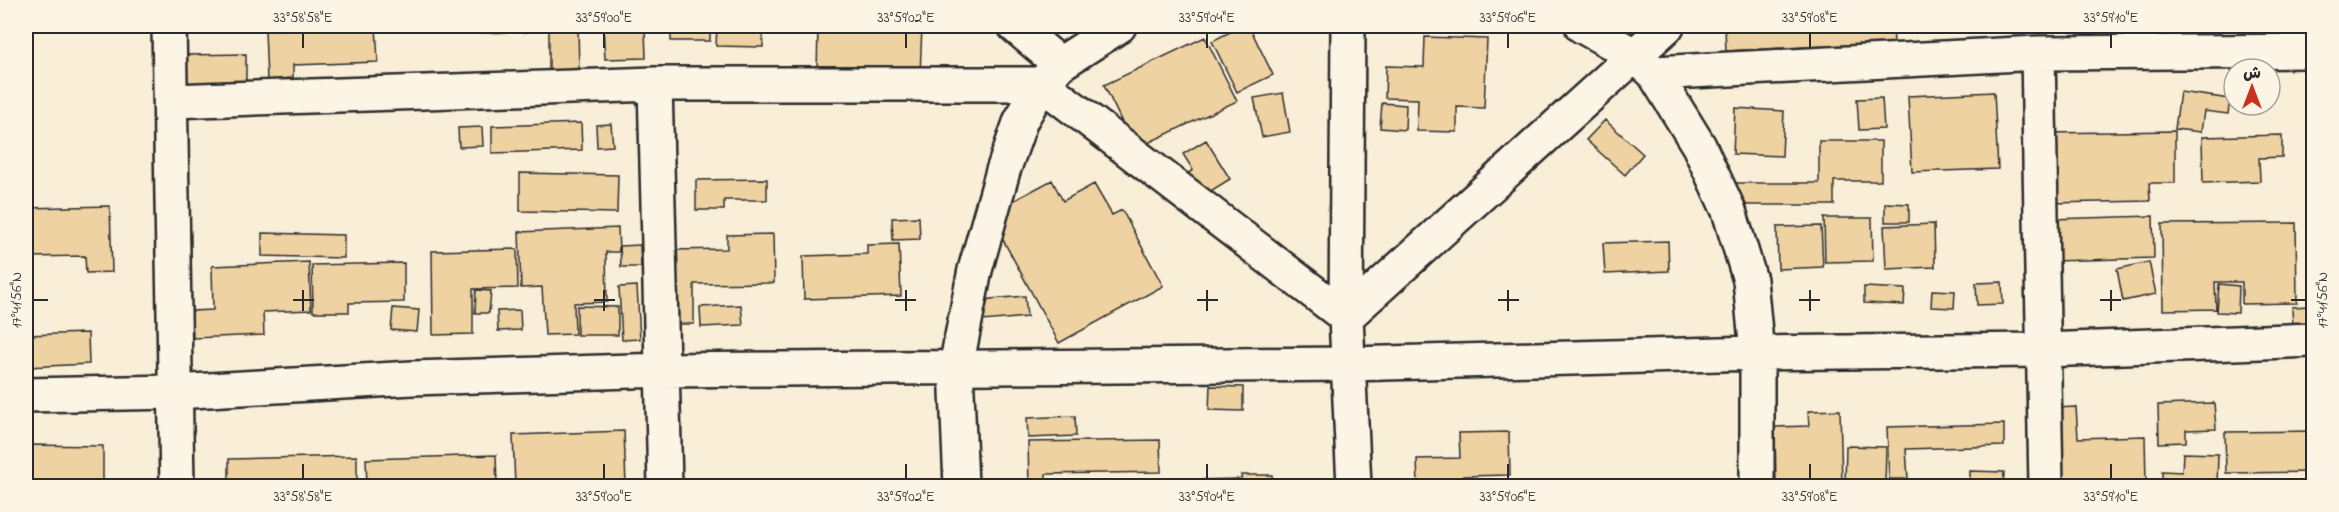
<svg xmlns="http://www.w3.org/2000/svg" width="2339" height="512" viewBox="0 0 2339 512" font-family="'Indie Flower','Playpen Sans Arabic',sans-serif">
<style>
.building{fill:#efd2a2;stroke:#2b2b2b;stroke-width:1.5}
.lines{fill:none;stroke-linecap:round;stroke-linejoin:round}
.minor-casing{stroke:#2b2b2b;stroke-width:38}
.major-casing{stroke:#2b2b2b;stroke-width:38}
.minor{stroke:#fcf5e5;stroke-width:33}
.major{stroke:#fcf5e5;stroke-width:33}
.ticks{fill:none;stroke:#2b2b2b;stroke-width:2}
.neatline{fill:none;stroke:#2b2b2b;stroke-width:2}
.ticks-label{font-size:15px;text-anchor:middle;fill:#2b2b2b}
</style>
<rect width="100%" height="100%" fill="#f9eed8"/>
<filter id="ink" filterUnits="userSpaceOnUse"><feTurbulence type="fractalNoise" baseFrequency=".0167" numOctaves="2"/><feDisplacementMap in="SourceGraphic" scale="12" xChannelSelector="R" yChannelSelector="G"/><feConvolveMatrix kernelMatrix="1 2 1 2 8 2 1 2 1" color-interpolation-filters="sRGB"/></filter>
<g filter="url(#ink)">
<!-- building -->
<path class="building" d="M294 26H376L378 62 293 65V78L267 80 265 30 294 29Z
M452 26H527V32L452 33Z
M549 26H578L579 72H549Z
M603 26H670V28L645 29 646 58 605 59Z
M671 26H710V41H671Z
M717 26H763V47L716 46Z
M818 26H922L920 75 817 73Z
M1242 26H1249L1273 75 1237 92 1212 41Z
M1746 26H1893L1894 43 1726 51 1725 28Z
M1205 37 1237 101 1135 149 1104 85Z
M1425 37 1487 39 1484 108 1457 107V132L1417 131 1418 99 1385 98 1386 66 1424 67Z
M246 54V85L185 86V55Z
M1994 92 1998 169 1912 172 1908 96Z
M2180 92 2230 99 2228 114 2204 111 2201 132 2175 129Z
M1283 93 1290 132 1262 137 1254 98Z
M29 95 31 165H26V96Z
M1882 98 1884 129 1859 130 1857 99Z
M1382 103 1406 105 1405 130 1380 128Z
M1735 108 1784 111 1782 156 1733 154Z
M1605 120 1643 154 1625 175 1586 140Z
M581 123 582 150 492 153V126Z
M611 124 613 146 597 147 596 125Z
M482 127 483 146 459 147 458 128Z
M2175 131V183H2149L2150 201 2050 203 2049 133Z
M2282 135V157L2259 158 2260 181 2203 183 2202 137Z
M1206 140 1230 179 1193 202 1179 179 1193 170 1183 154Z
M1819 141H1881V181H1834V205H1721V183H1819Z
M520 173 618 175 617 213 520 211Z
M767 179V200H724V210H696V180Z
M1052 180 1063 201 1094 184 1112 215 1122 210 1163 286 1059 343 989 214Z
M1885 203 1909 204V222H1885Z
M110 206 112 272 86 273 85 256 26 257V208Z
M2310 210H2314V235H2310Z
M2153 216 2154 258 2052 261 2050 219Z
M919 217 920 239 893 240 892 218Z
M1824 218H1872L1873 261 1825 262Z
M2296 223 2297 303 2242 304V282H2215L2216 309 2163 310 2162 224Z
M1934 224 1935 267 1886 269 1884 226Z
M1821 226 1823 267 1778 269 1777 227Z
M618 228 619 252H606L607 302 574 303 575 334 545 335 542 287 521 288 519 232Z
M262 233 344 235V258L262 256Z
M773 234 774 283 694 284V324H673L671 250 727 249V235Z
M1668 241 1669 271 1605 274 1603 243Z
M899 244 901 296 804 299 803 256 867 254V245Z
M640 245 641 267H621L620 246Z
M517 249 518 288 473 289V334L433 335 432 251Z
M309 262 311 310 263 312 264 335 193 338 191 311 213 310 212 266Z
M2149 262 2156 294 2123 301 2117 269Z
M404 263V302L349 303V312H313L312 265Z
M2002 282 2003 304 1977 305 1976 283Z
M2219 284 2239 286 2238 313 2217 312Z
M637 286 640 339 622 340 619 287Z
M1864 287 1905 289 1904 305 1864 303Z
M476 290 491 291 489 313H475Z
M1932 290 1955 291 1954 308 1931 307Z
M1025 296 1027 317 982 321 980 300Z
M741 305 743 325 701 327 700 307Z
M577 306 618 307V335H577Z
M2310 306 2311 330 2293 331 2292 307Z
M393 308 419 310 417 332 391 330Z
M520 310 521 330 498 331 497 311Z
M88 333 89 364 26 367V335Z
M1210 386 1243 387V411L1209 410Z
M2214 403 2216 429 2186 430V442L2159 443 2158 405Z
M2076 407 2078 438 2145 436 2146 484 2056 486 2053 408Z
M1840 410 1842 483 1776 485 1775 427 1809 426 1808 411Z
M1075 416 1076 436 1028 438 1027 418Z
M2004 424V446L1906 449 1908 479H1889L1887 427Z
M624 431 626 486H515L513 435Z
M2314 431V472L2226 473 2225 432Z
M1509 432 1510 475 1463 476V486H1418L1417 459 1460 458 1459 433Z
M1160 440 1161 472 1046 474V486H1029L1028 442Z
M26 445 103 446V486H26Z
M1846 446 1886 447 1885 486H1845Z
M2183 453 2218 454 2217 486H2162V471L2182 472Z
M496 455 497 486H367L366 459Z
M357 456V486H229V459Z
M1970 471 2004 472 2003 486H1970Z
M1241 475H1272L1273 486H1242Z
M1239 479V486H1149V481Z
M1926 481 1927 486H1893L1892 484Z
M1630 483 1697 485 1696 486H1630Z"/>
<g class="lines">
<!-- minor casing -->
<g class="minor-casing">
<path id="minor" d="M1015 26 1060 64
M1348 26 1346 317 1354 486
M1582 26 1634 55 1654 73 1699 146 1729 211 1750 280 1757 353V486
M2038 53 2046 486
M1654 73 2038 53 2314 51
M655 84 665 486
M171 101 655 84H1042L1346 317 1667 26
M26 395 175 392 412 378 662 370 1349 364 1757 353 2043 350 2314 340
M961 486 956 367 975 270 1003 171 1021 120 1042 84 1060 64 1119 26"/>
</g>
<!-- major casing -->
<g class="major-casing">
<path id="major" d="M169 26 177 486"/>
</g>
<!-- minor -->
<use href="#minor" class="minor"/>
<!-- major -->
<use href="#major" class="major"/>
</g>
</g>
<!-- ticks -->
<path class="ticks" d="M303 33V48M604 33V48M906 33V48M1207 33V48M1508 33V48M1810 33V48M2111 33V48M303 290V311M604 290V311M906 290V311M1207 290V311M1508 290V311M1810 290V311M2111 290V311M33 300H48M293 300H314M594 300H615M895 300H916M1197 300H1218M1498 300H1519M1799 300H1820M2100 300H2121M2291 300H2306M303 464V479M604 464V479M906 464V479M1207 464V479M1508 464V479M1810 464V479M2111 464V479"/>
<!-- margin -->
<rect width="2339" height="512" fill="none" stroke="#fcf5e5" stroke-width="66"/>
<!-- north arrow -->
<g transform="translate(2252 87)"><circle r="28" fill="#fcf5e5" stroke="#a8a49b" stroke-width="1.5"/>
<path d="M0-4.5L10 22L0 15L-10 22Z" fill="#c8321e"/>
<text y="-9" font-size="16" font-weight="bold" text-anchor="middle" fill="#2b2b2b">ش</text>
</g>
<rect x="33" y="33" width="2273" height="446" class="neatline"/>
<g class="ticks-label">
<text x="303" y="22">33°58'58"E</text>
<text x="604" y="22">33°59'00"E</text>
<text x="906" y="22">33°59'02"E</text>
<text x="1207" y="22">33°59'04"E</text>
<text x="1508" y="22">33°59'06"E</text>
<text x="1810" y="22">33°59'08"E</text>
<text x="2111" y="22">33°59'10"E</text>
<text transform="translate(16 300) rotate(-90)" y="5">17°41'56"N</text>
<text transform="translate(2322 300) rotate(-90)" y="5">17°41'56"N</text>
<text x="303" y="501">33°58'58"E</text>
<text x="604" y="501">33°59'00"E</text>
<text x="906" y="501">33°59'02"E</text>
<text x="1207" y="501">33°59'04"E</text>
<text x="1508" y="501">33°59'06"E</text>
<text x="1810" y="501">33°59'08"E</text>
<text x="2111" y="501">33°59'10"E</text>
</g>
</svg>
